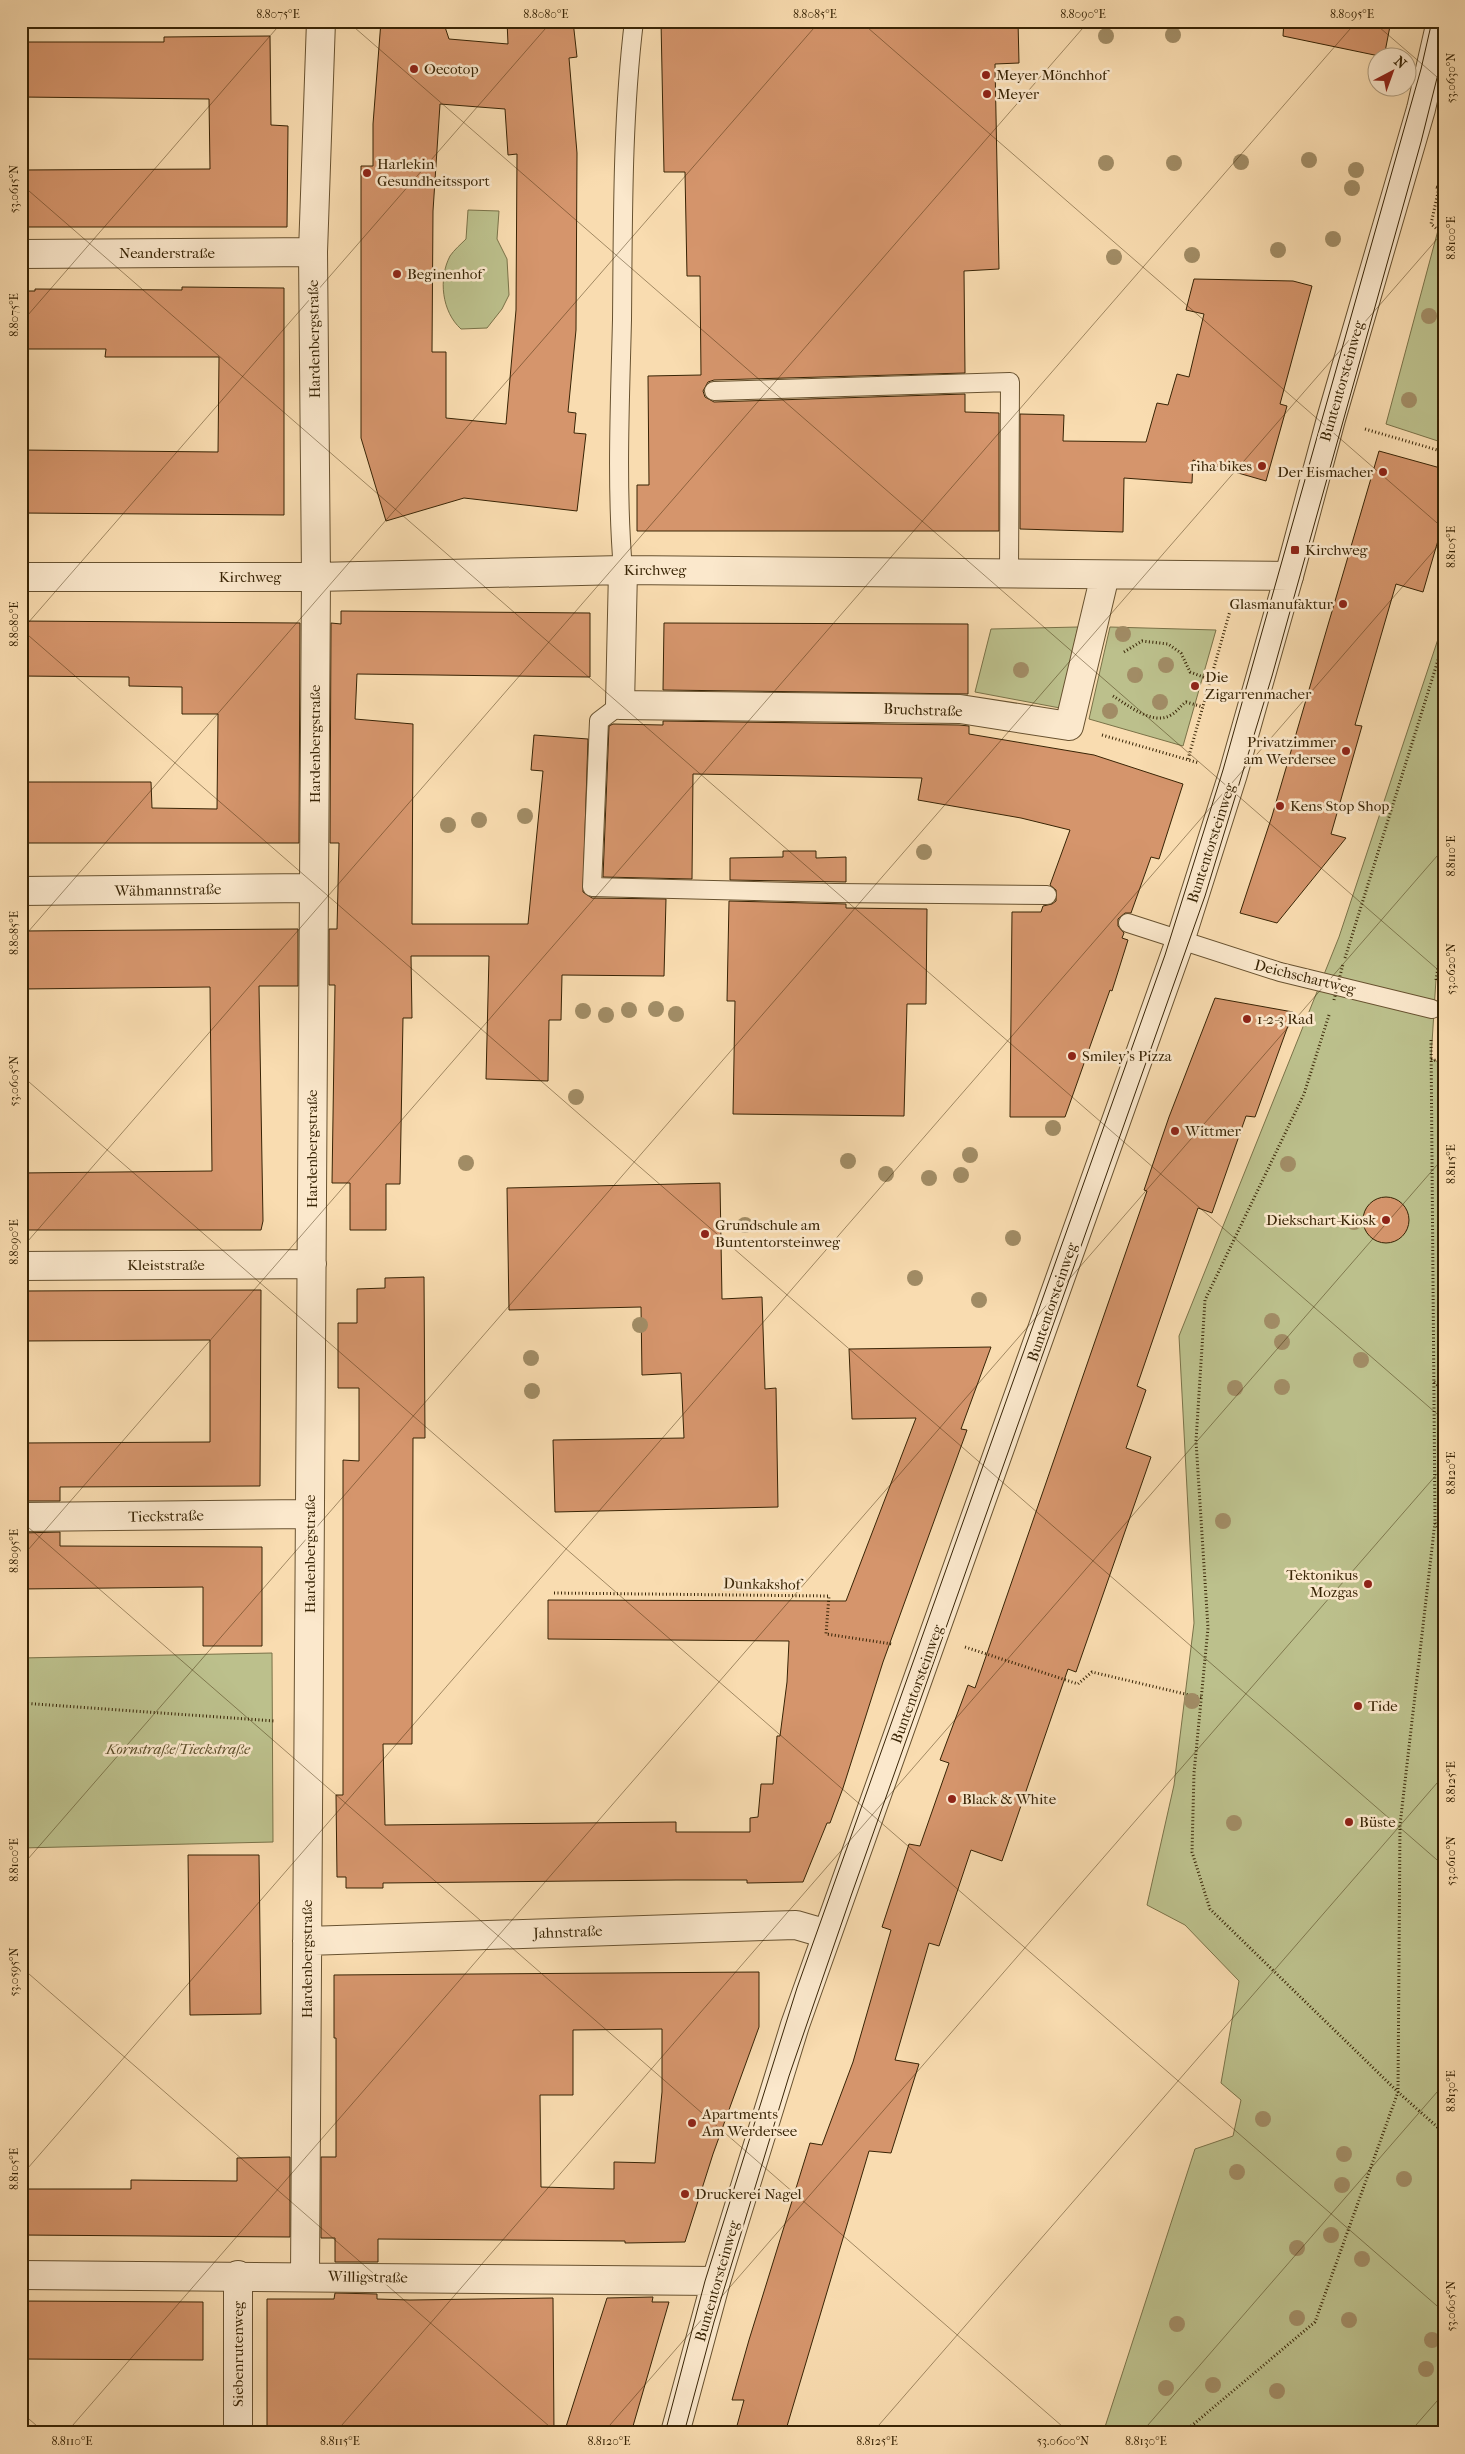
<svg xmlns="http://www.w3.org/2000/svg" width="1465" height="2454" viewBox="0 0 1465 2454" font-family="'IM FELL French Canon',serif">
<style>
.green{fill:#bcc08c;stroke:#7a7248}
.building{fill:#d5956c;stroke:#382405;fill-rule:evenodd}
.lines{fill:none;stroke-linecap:round;stroke-linejoin:round}
.service-casing{stroke:#685230;stroke-width:20}
.minor-casing{stroke:#685230;stroke-width:30}
.tertiary-casing{stroke:#685230;stroke-width:30}
.path{stroke:#382405;stroke-width:3;stroke-dasharray:1 2.5;stroke-linecap:butt}
.service{stroke:#fbe8cc;stroke-width:18}
.minor{stroke:#fbe8cc;stroke-width:28}
.tertiary{stroke:#fbe8cc;stroke-width:28}
.tram{stroke:#382405;stroke-width:1}
.path-bridge{stroke:#382405;stroke-width:3;stroke-dasharray:1 2.5;stroke-linecap:butt}
.tree{fill:#a18c65}
.ticks{fill:none;stroke:#382405;stroke-width:1;stroke-opacity:0.45}
.poi-dot{fill:#8f2418;stroke:#fbe8cc;stroke-width:2}
.labels{text-anchor:middle;dominant-baseline:central;stroke-width:5;stroke-linejoin:round;paint-order:stroke}
.poi-label{font-size:15px;fill:#382405;stroke:#fbe8cc;text-anchor:start}
.street-label{font-size:15px;fill:#382405;stroke:#fbe8cc}
.park-label{font-size:15px;font-style:italic;fill:#594b27;stroke:#fbe8cc}
.neatline{fill:none;stroke:#382405;stroke-width:2}
.ticks-label{font-size:12px;text-anchor:middle;fill:#382405}
</style>
<rect width="100%" height="100%" fill="#f9dcb0"/>
<filter id="stains"><feTurbulence type="fractalNoise" baseFrequency=".004" numOctaves="4"/><feColorMatrix values="0 0 0 0 .2 0 0 0 0 .09 0 0 0 0 .02 0 0 0 .5 -.17"/></filter>
<radialGradient id="worn" r=".72"><stop offset=".6" stop-color="#630" stop-opacity="0"/><stop offset="1" stop-color="#630" stop-opacity=".3"/></radialGradient>
<!-- green -->
<path class="green" d="M1444 208V443L1386 424Z
M468 210 499 211 497 239 507 259 509 295 502 309 487 328 461 329C442 312 438 279 450 256 454 250 461 244 466 239Z
M1444 621V978L1436 979 1431 1059 1444 1064V2433H1103L1195 2149 1233 2136 1241 2100 1221 2083 1239 1981 1185 1925 1147 1905 1174 1785 1194 1623 1179 1336 1339 937Z
M1078 627 1060 708 975 692 991 629Z
M1110 627 1216 630 1183 746 1089 719Z
M272 1653 273 1842 21 1848V1658Z"/>
<!-- building -->
<path class="building" d="M381 21H443L449 39 508 44 507 21H573L577 57 569 58 577 153 576 330 568 412 576 413 574 433 586 434 577 511 464 498 386 521 361 438V166H373V124ZM440 104 505 109 508 155 517 154 516 310 506 424 446 418V352H432L433 211Z
M661 21H1018L1019 63 995 64 999 269 964 271 965 373 714 380 708 382 703 391 705 397 714 402 965 394V412L999 413V531H637V485H649L648 376 701 375 700 276H687L685 172H664Z
M1284 21H1391L1384 57 1283 36Z
M270 36 271 125 288 126 287 227H21V170L210 169 209 99 21 97V42H164V37Z
M1194 279 1293 281 1312 286 1280 404 1287 406 1266 481 1193 460 1192 483 1124 478 1123 532 1020 529V414L1064 415 1063 441 1146 442 1157 403 1168 405 1177 374 1189 377 1204 314 1186 310Z
M182 287 284 288V515L21 513V450L218 452 219 357H105L106 349H21V291H35V289L182 290Z
M1379 451 1444 469V520L1423 592 1396 584 1355 725 1362 726 1331 834 1346 838 1277 923 1240 913 1272 816Z
M341 611 590 613V677L357 674 355 719 413 724 412 924H528L543 771 531 770 534 735 588 739 583 892 592 898 666 899 664 976 562 975 561 1020H549L548 1081 486 1079 489 956H411L412 1018H403L400 1184H386V1230H350V1183H332L335 985H329V929H337L339 843H330L331 623 341 624Z
M21 621 300 623 299 843H21V782H151L152 808 217 809 218 714H182V687L129 686V677L21 676Z
M664 623 968 624V694L663 690Z
M663 721 959 725 969 726V734L1094 755 1183 784 1159 859 1151 857 1131 913H1125L1118 919V926L1124 933 1122 938 1128 940 1112 991 1110 990 1065 1117H1010L1012 912H1041L1043 906 1052 904 1056 901V890L1050 885 1070 830 1021 818 918 800 922 778 693 774 692 879 603 877 609 726 613 724 663 725Z
M783 851H816V858L846 857V882L730 880V858L783 857Z
M729 901 846 904V908L927 909 926 1004H907L904 1116 733 1114 735 1001H727Z
M298 929V986H259L263 1221 261 1230H21V1173L212 1171 210 987 21 989V931Z
M1215 998 1293 1012 1255 1117 1246 1116 1212 1213 1198 1208 1137 1386 1146 1390 1126 1448 1151 1457 1076 1672 1068 1669 1002 1861 971 1850 939 1946 929 1943 895 2060 919 2064 891 2153 869 2151 785 2433H735L744 2400H732L749 2340 810 2143 822 2145 853 2062 891 1930 882 1927 900 1872 909 1844 920 1846 949 1763 940 1760 968 1685 975 1688 1147 1191 1144 1190 1169 1117Z
M720 1183 722 1299 762 1297 765 1389 776 1388 778 1507 555 1512 553 1440 684 1438 681 1373 642 1375 641 1307 509 1310 507 1188Z
M1363 1220a23 23 0 1 1 46 0a23 23 0 1 1-46 0Z
M424 1277 425 1438H413L412 1744H383L385 1825 676 1822V1832H750V1818L758 1817 761 1784H773L777 1736H780L787 1682 789 1641 548 1639V1600L846 1601 916 1418 852 1419 849 1349 991 1347 961 1429 967 1430 883 1662 843 1788 830 1823H827L803 1882 747 1883V1880H676L481 1882 383 1883V1888H346V1877H337L336 1795H343V1460L359 1461V1388H338V1323H357V1289L385 1288V1278Z
M261 1290 260 1486 60 1487V1501H21V1443L210 1442V1340L21 1341V1291Z
M60 1532V1546L262 1547V1646H203V1587L21 1589V1533Z
M188 1855H259L261 2014 190 2015Z
M759 1972V2027L713 2154 685 2242 625 2243V2241L378 2239V2262H335V2238H321V2157H336V2038H334V1975ZM662 2029V2092L655 2163 614 2162V2189L541 2187 540 2095H573V2030Z
M290 2157V2237L21 2235V2189H131V2180L237 2181V2158Z
M335 2293 377 2294V2299L410 2300 553 2298 554 2433H267V2299H334Z
M653 2297 652 2302H669L631 2433H564L607 2298Z
M21 2301 203 2302V2360L21 2359Z"/>
<g class="lines">
<!-- service casing -->
<g class="service-casing">
<path id="service" d="M714 391 1010 382 1009 574
M623 570C616 487 620 403 622 320 623 221 622 120 634 21
M620 705 599 721 592 887 835 893 1047 895
M1128 923 1280 972 1432 1009"/>
</g>
<!-- minor casing -->
<g class="minor-casing">
<path id="minor" d="M21 254 313 252
M623 570 620 705 960 709 1069 726 1105 575
M21 577H316L623 570 1289 576 1233 774 1180 941 795 2025 716 2281 675 2433
M21 891 314 888
M21 1266 312 1264
M21 1517 310 1514
M307 1941 796 1925 827 1934
M21 2275 716 2281
M305 2276 316 577 313 252 321 21
M238 2433V2275"/>
</g>
<!-- tertiary casing -->
<g class="tertiary-casing">
<path id="tertiary" d="M1289 576 1331 419 1421 109 1441 21"/>
</g>
<!-- path -->
<path class="path" d="M1436 187 1439 188 1431 224 1444 235
M1439 188 1444 177
M1365 429 1444 452
M1124 652 1142 641 1168 644 1181 653 1190 672 1211 680
M1113 696C1128 705 1153 726 1171 715 1177 712 1180 706 1186 702L1203 707
M1102 735 1199 763
M1188 759 1230 611
M1345 958 1444 641
M1436 980 1444 932
M1329 1015 1304 1094 1205 1300 1196 1441 1208 1628 1194 1773 1192 1852 1210 1909 1398 2092 1444 2133
M1431 1059 1444 1063
M1434 1382 1444 1391
M1435 1523 1444 1536
M554 1593 829 1596 826 1634 892 1644
M965 1647 1078 1684 1092 1672 1202 1698
M21 1703 275 1721
M1183 2433 1315 2322 1398 2092 1400 1825 1435 1522 1431 1039"/>
<!-- service -->
<use href="#service" class="service"/>
<!-- minor -->
<use href="#minor" class="minor"/>
<!-- tertiary -->
<use href="#tertiary" class="tertiary"/>
<!-- tram -->
<path class="tram" d="M665 2433 705 2281 797 1988 1165 955 1223 770 1421 69 1432 21
M684 2433 714 2322 789 2076 851 1896 1205 896 1272 676 1421 142 1444 50"/>
<!-- path-bridge -->
<path class="path-bridge" d="M1334 1000 1343 964"/>
</g>
<!-- trees -->
<g class="tree">
<circle cx="1173" cy="35" r="8"/>
<circle cx="1106" cy="36" r="8"/>
<circle cx="1309" cy="160" r="8"/>
<circle cx="1241" cy="162" r="8"/>
<circle cx="1106" cy="163" r="8"/>
<circle cx="1174" cy="163" r="8"/>
<circle cx="1356" cy="170" r="8"/>
<circle cx="1352" cy="188" r="8"/>
<circle cx="1333" cy="239" r="8"/>
<circle cx="1278" cy="250" r="8"/>
<circle cx="1192" cy="255" r="8"/>
<circle cx="1114" cy="257" r="8"/>
<circle cx="1429" cy="316" r="8"/>
<circle cx="1409" cy="400" r="8"/>
<circle cx="1123" cy="634" r="8"/>
<circle cx="1166" cy="665" r="8"/>
<circle cx="1021" cy="670" r="8"/>
<circle cx="1135" cy="675" r="8"/>
<circle cx="1160" cy="702" r="8"/>
<circle cx="1110" cy="711" r="8"/>
<circle cx="525" cy="816" r="8"/>
<circle cx="479" cy="820" r="8"/>
<circle cx="448" cy="825" r="8"/>
<circle cx="924" cy="852" r="8"/>
<circle cx="656" cy="1009" r="8"/>
<circle cx="629" cy="1010" r="8"/>
<circle cx="583" cy="1011" r="8"/>
<circle cx="676" cy="1014" r="8"/>
<circle cx="606" cy="1015" r="8"/>
<circle cx="576" cy="1097" r="8"/>
<circle cx="1053" cy="1128" r="8"/>
<circle cx="970" cy="1155" r="8"/>
<circle cx="848" cy="1161" r="8"/>
<circle cx="466" cy="1163" r="8"/>
<circle cx="1288" cy="1164" r="8"/>
<circle cx="886" cy="1174" r="8"/>
<circle cx="961" cy="1175" r="8"/>
<circle cx="929" cy="1178" r="8"/>
<circle cx="1354" cy="1222" r="8"/>
<circle cx="745" cy="1225" r="8"/>
<circle cx="1013" cy="1238" r="8"/>
<circle cx="915" cy="1278" r="8"/>
<circle cx="979" cy="1300" r="8"/>
<circle cx="1272" cy="1321" r="8"/>
<circle cx="640" cy="1325" r="8"/>
<circle cx="1282" cy="1342" r="8"/>
<circle cx="531" cy="1358" r="8"/>
<circle cx="1361" cy="1360" r="8"/>
<circle cx="1282" cy="1387" r="8"/>
<circle cx="1235" cy="1388" r="8"/>
<circle cx="532" cy="1391" r="8"/>
<circle cx="1223" cy="1521" r="8"/>
<circle cx="1192" cy="1701" r="8"/>
<circle cx="1234" cy="1823" r="8"/>
<circle cx="1263" cy="2119" r="8"/>
<circle cx="1344" cy="2154" r="8"/>
<circle cx="1237" cy="2172" r="8"/>
<circle cx="1404" cy="2179" r="8"/>
<circle cx="1342" cy="2185" r="8"/>
<circle cx="1331" cy="2235" r="8"/>
<circle cx="1297" cy="2248" r="8"/>
<circle cx="1362" cy="2259" r="8"/>
<circle cx="1297" cy="2318" r="8"/>
<circle cx="1349" cy="2320" r="8"/>
<circle cx="1177" cy="2324" r="8"/>
<circle cx="1432" cy="2340" r="8"/>
<circle cx="1426" cy="2369" r="8"/>
<circle cx="1213" cy="2385" r="8"/>
<circle cx="1166" cy="2388" r="8"/>
<circle cx="1277" cy="2391" r="8"/>
</g>
<!-- ticks -->
<path class="ticks" d="M347 21 1444 975M860 21 1444 529M1372 21 1444 83M21 184 1444 1420M21 323 283 21M21 629 1444 1866M21 631 552 21M21 940 820 21M21 1075 1444 2312M21 1249 1089 21M21 1521 1070 2433M21 1558 1357 21M21 1867 1444 231M21 1967 557 2433M21 2176 1444 539M21 2412 45 2433M66 2433 1444 848M335 2433 1444 1157M603 2433 1444 1466M872 2433 1444 1775M1141 2433 1444 2084M1409 2433 1444 2393"/>
<!-- markers -->
<g class="poi-dot">
<circle cx="414" cy="69" r="5"/>
<circle cx="986" cy="75" r="5"/>
<circle cx="987" cy="94" r="5"/>
<circle cx="367" cy="173" r="5"/>
<circle cx="397" cy="274" r="5"/>
<circle cx="1262" cy="466" r="5"/>
<circle cx="1383" cy="472" r="5"/>
<rect x="1290" y="545" width="10" height="10" rx="2.5"/>
<circle cx="1343" cy="604" r="5"/>
<circle cx="1195" cy="686" r="5"/>
<circle cx="1346" cy="751" r="5"/>
<circle cx="1280" cy="806" r="5"/>
<circle cx="1247" cy="1019" r="5"/>
<circle cx="1072" cy="1056" r="5"/>
<circle cx="1175" cy="1131" r="5"/>
<circle cx="1386" cy="1220" r="5"/>
<circle cx="705" cy="1234" r="5"/>
<circle cx="1368" cy="1584" r="5"/>
<circle cx="1358" cy="1706" r="5"/>
<circle cx="952" cy="1799" r="5"/>
<circle cx="1349" cy="1822" r="5"/>
<circle cx="692" cy="2123" r="5"/>
<circle cx="685" cy="2194" r="5"/>
</g>
<g class="labels">
<!-- poi labels -->
<g class="poi-label">
<text x="424" y="69">Oecotop</text>
<text x="996" y="75">Meyer Mönchhof</text>
<text x="997" y="94">Meyer</text>
<text x="377" y="164">Harlekin<tspan x="377" dy="17">Gesundheitssport</tspan></text>
<text x="407" y="274">Beginenhof</text>
<text x="1252" y="466" text-anchor="end">riha bikes</text>
<text x="1373" y="472" text-anchor="end">Der Eismacher</text>
<text x="1305" y="550">Kirchweg</text>
<text x="1333" y="604" text-anchor="end">Glasmanufaktur</text>
<text x="1205" y="677">Die<tspan x="1205" dy="17">Zigarrenmacher</tspan></text>
<text x="1336" y="742" text-anchor="end">Privatzimmer<tspan x="1336" dy="17">am Werdersee</tspan></text>
<text x="1290" y="806">Kens Stop Shop</text>
<text x="1257" y="1019">1-2-3 Rad</text>
<text x="1082" y="1056">Smiley's Pizza</text>
<text x="1185" y="1131">Wittmer</text>
<text x="1376" y="1220" text-anchor="end">Diekschart-Kiosk</text>
<text x="715" y="1225">Grundschule am<tspan x="715" dy="17">Buntentorsteinweg</tspan></text>
<text x="1358" y="1575" text-anchor="end">Tektonikus<tspan x="1358" dy="17">Mozgas</tspan></text>
<text x="1368" y="1706">Tide</text>
<text x="962" y="1799">Black &amp; White</text>
<text x="1359" y="1822">Büste</text>
<text x="702" y="2114">Apartments<tspan x="702" dy="17">Am Werdersee</tspan></text>
<text x="695" y="2194">Druckerei Nagel</text>
</g>
<!-- street labels -->
<g class="street-label">
<text x="167" y="253">Neanderstraße</text>
<text transform="translate(314 339) rotate(-91)">Hardenbergstraße</text>
<text transform="translate(1342 381) rotate(-74)">Buntentorsteinweg</text>
<text x="655" y="570">Kirchweg</text>
<text x="250" y="577">Kirchweg</text>
<text transform="translate(923 710) rotate(2)">Bruchstraße</text>
<text transform="translate(315 744) rotate(-90)">Hardenbergstraße</text>
<text transform="translate(1211 843) rotate(-72)">Buntentorsteinweg</text>
<text transform="translate(168 890) rotate(-1)">Wähmannstraße</text>
<text transform="translate(1305 977) rotate(14)">Deichschartweg</text>
<text transform="translate(312 1149) rotate(-90)">Hardenbergstraße</text>
<text x="166" y="1265">Kleiststraße</text>
<text transform="translate(1052 1302) rotate(-71)">Buntentorsteinweg</text>
<text transform="translate(166 1516) rotate(-1)">Tieckstraße</text>
<text transform="translate(310 1554) rotate(-90)">Hardenbergstraße</text>
<text transform="translate(762 1584) rotate(1)">Dunkakshof</text>
<text transform="translate(917 1684) rotate(-70)">Buntentorsteinweg</text>
<text transform="translate(568 1932) rotate(-2)">Jahnstraße</text>
<text transform="translate(307 1959) rotate(-90)">Hardenbergstraße</text>
<text transform="translate(368 2277) rotate(1)">Willigstraße</text>
<text transform="translate(717 2281) rotate(-74)">Buntentorsteinweg</text>
<text transform="translate(238 2354) rotate(-90)">Siebenrutenweg</text>
</g>
<!-- park labels -->
<g class="park-label">
<text x="178" y="1749">Kornstraße/Tieckstraße</text>
</g>
</g>
<!-- margin -->
<rect width="1465" height="2454" fill="none" stroke="#f9dcb0" stroke-width="55"/>
<!-- north arrow -->
<g transform="translate(1392 72) rotate(41)"><circle r="24" fill="#fbe8cc" stroke="#ad9a7c"/>
<path d="M0-4L9 19L0 12L-9 19Z" fill="#8f2418"/>
<text y="-8" font-size="14" font-weight="bold" text-anchor="middle" fill="#382405">N</text>
</g>
<rect x="28" y="28" width="1410" height="2398" class="neatline"/>
<g class="ticks-label">
<text x="278" y="18">8.8075°E</text>
<text x="546" y="18">8.8080°E</text>
<text x="815" y="18">8.8085°E</text>
<text x="1083" y="18">8.8090°E</text>
<text x="1352" y="18">8.8095°E</text>
<text transform="translate(1451 78) rotate(-90)" y="4">53.0630°N</text>
<text transform="translate(14 189) rotate(-90)" y="4">53.0615°N</text>
<text transform="translate(1451 238) rotate(-90)" y="4">8.8100°E</text>
<text transform="translate(14 315) rotate(-90)" y="4">8.8075°E</text>
<text transform="translate(1451 547) rotate(-90)" y="4">8.8105°E</text>
<text transform="translate(14 624) rotate(-90)" y="4">8.8080°E</text>
<text transform="translate(1451 856) rotate(-90)" y="4">8.8110°E</text>
<text transform="translate(14 933) rotate(-90)" y="4">8.8085°E</text>
<text transform="translate(1451 969) rotate(-90)" y="4">53.0620°N</text>
<text transform="translate(14 1081) rotate(-90)" y="4">53.0605°N</text>
<text transform="translate(1451 1164) rotate(-90)" y="4">8.8115°E</text>
<text transform="translate(14 1242) rotate(-90)" y="4">8.8090°E</text>
<text transform="translate(1451 1473) rotate(-90)" y="4">8.8120°E</text>
<text transform="translate(14 1551) rotate(-90)" y="4">8.8095°E</text>
<text transform="translate(1451 1782) rotate(-90)" y="4">8.8125°E</text>
<text transform="translate(14 1860) rotate(-90)" y="4">8.8100°E</text>
<text transform="translate(1451 1861) rotate(-90)" y="4">53.0610°N</text>
<text transform="translate(14 1972) rotate(-90)" y="4">53.0595°N</text>
<text transform="translate(1451 2091) rotate(-90)" y="4">8.8130°E</text>
<text transform="translate(14 2169) rotate(-90)" y="4">8.8105°E</text>
<text transform="translate(1451 2306) rotate(-90)" y="4">53.0605°N</text>
<text x="72" y="2445">8.8110°E</text>
<text x="340" y="2445">8.8115°E</text>
<text x="609" y="2445">8.8120°E</text>
<text x="877" y="2445">8.8125°E</text>
<text x="1063" y="2445">53.0600°N</text>
<text x="1146" y="2445">8.8130°E</text>
</g>
<rect width="100%" height="100%" filter="url(#stains)"/>
<rect width="100%" height="100%" fill="url(#worn)"/>
</svg>
